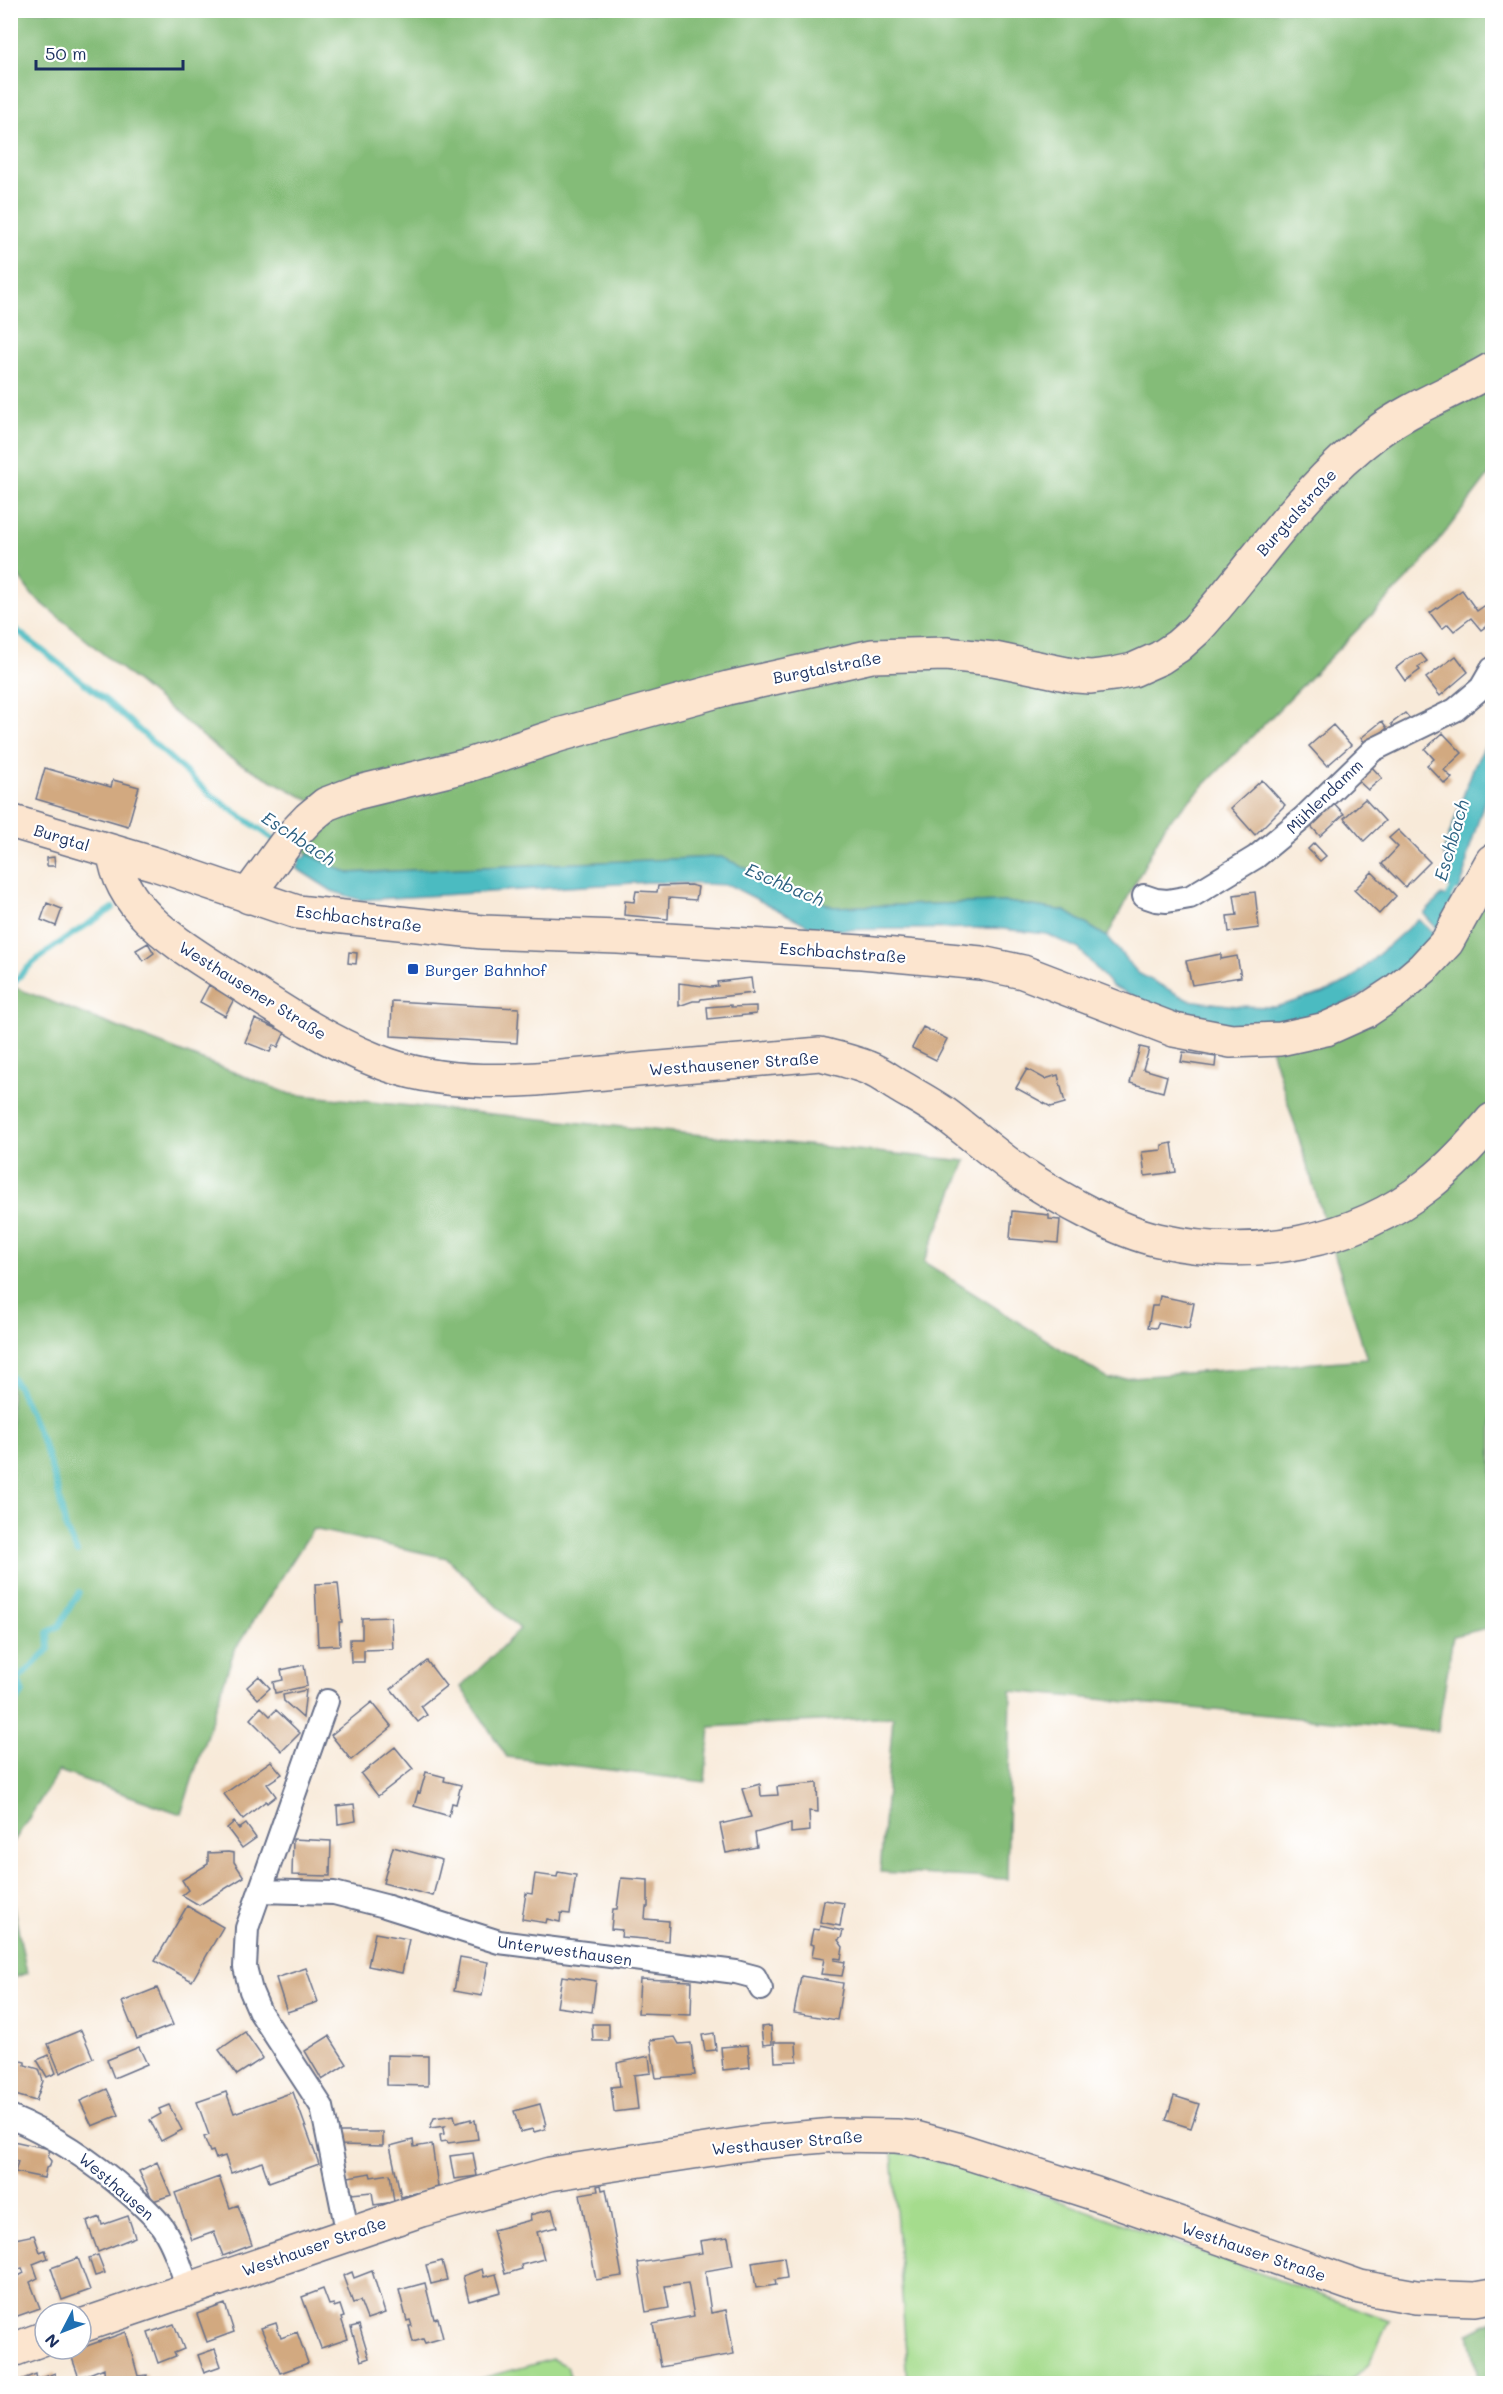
<svg xmlns="http://www.w3.org/2000/svg" width="1503" height="2394" viewBox="0 0 1503 2394" font-family="Mali,sans-serif">
<style>
.green{fill:#a5dc8d;stroke:#608676;stroke-width:1.5}
.forest{fill:#84bc78;stroke:#50766b;stroke-width:1.5}
.water{fill:#4cbbc1;stroke:#347590;stroke-width:1.5}
.lines{fill:none;stroke-linecap:round;stroke-linejoin:round}
.stream{stroke:#4cbbc1;stroke-width:6}
.building{fill:#d2a980}
.street-casing{stroke:#687089;stroke-width:26}
.secondary-casing{stroke:#687089;stroke-width:36}
.street{stroke:#fff;stroke-width:22}
.secondary{stroke:#fce5cf;stroke-width:33}
.transit-dot{fill:#1a4fb4;stroke:#fff;stroke-width:2}
.labels{text-anchor:middle;dominant-baseline:central;stroke-width:4.5;stroke-linejoin:round;paint-order:stroke}
.street-label{font-size:16px;fill:#1b2f5e;stroke:#fff}
.transit-label{font-size:16px;fill:#164399;stroke:#fff;text-anchor:start}
.water-label{font-size:18px;font-style:italic;fill:#2c6081;stroke:#fff}
</style>
<rect width="100%" height="100%" fill="#fff"/>
<filter id="ink" filterUnits="userSpaceOnUse"><feTurbulence type="fractalNoise" baseFrequency=".0167" numOctaves="2"/><feDisplacementMap in="SourceGraphic" scale="12" xChannelSelector="R" yChannelSelector="G"/><feConvolveMatrix kernelMatrix="1 2 1 2 8 2 1 2 1" color-interpolation-filters="sRGB"/></filter>
<filter id="wash" filterUnits="userSpaceOnUse"><feTurbulence type="fractalNoise" baseFrequency=".008" numOctaves="4" result="noise"/><feDisplacementMap in="SourceGraphic" scale="24" xChannelSelector="R" yChannelSelector="G"/><feGaussianBlur stdDeviation="1.35" result="paint"/><feColorMatrix in="noise" values="0 0 0 0 0 0 0 0 0 0 0 0 0 0 0 0 0 1.4 0 .05"/><feComposite in="paint" operator="in"/></filter>
<g filter="url(#wash)">
<rect width="100%" height="100%" fill="#f8ead9"/>
<!-- green -->
<path class="green" d="M892 2151 963 2166 1389 2320 1368 2365 1347 2383H908Z
M553 2359 567 2366 572 2383H464Z"/>
<!-- forest -->
<path class="forest" d="M11 11H1492V471L1418 568 1166 824 1107 937 1065 911 1007 902 833 907 721 857 347 873 308 854 289 839 322 807 228 757 32 595 11 566Z
M1492 881V1627L1453 1636 1438 1731 1011 1691 1007 1879 880 1872 893 1717 710 1727 705 1782 507 1757 461 1687 520 1629 447 1558 313 1529 234 1651 181 1814 59 1771 11 1846V986L290 1094 966 1161 924 1262 1108 1379 1367 1359 1271 1048 1326 1040Z
M10 1890 27 1973 11 1979H10Z
M1492 2321V2383H1479L1469 2333Z"/>
<!-- water -->
<path class="water" d="M1492 733V777L1467 857 1466 870 1459 891 1446 885 1450 870 1443 852 1474 766Z
M308 854 348 873 721 857 833 907 1007 902 1065 911 1107 937 1138 973 1188 1000 1237 1006 1275 1007 1323 993 1350 980 1418 919 1435 934 1393 974 1355 999 1306 1018 1256 1028 1214 1025 1160 1009 1112 986 1079 949 1046 934 995 928 817 930 729 885 650 882 360 900 332 891 296 868Z
M1442 895 1454 901 1437 929 1424 914Z"/>
<g class="lines">
<!-- stream -->
<path class="stream" d="M10 625 107 701 211 795 275 840
M290 852 308 865
M1445 904 1456 883
M10 991C20 963 88 925 113 908
M10 1375 19 1388 45 1448 57 1487 66 1529 77 1552
M10 1710 23 1693 18 1680 49 1649 48 1632 59 1626 79 1592"/>
</g>
<g id="blocks">
<!-- building -->
<path class="building" d="M1462 590 1477 611 1484 606 1492 617V622L1481 630 1471 618 1454 631 1448 624 1442 629 1430 613Z
M1421 654 1427 661 1418 667 1420 670 1405 681 1396 668 1410 657Z
M1456 656 1468 672 1440 696 1426 678Z
M1405 713 1411 720 1396 731 1391 724Z
M1382 721 1387 728 1367 745 1361 738Z
M1333 725 1351 745 1327 766 1309 746Z
M1443 733 1462 753 1444 770 1452 778 1445 784 1427 765 1434 759 1425 749Z
M1368 763 1382 778 1368 790 1354 777Z
M45 768 111 787 113 780 139 787 128 826 36 799Z
M1262 780 1285 805 1255 835 1231 808Z
M1365 799 1385 821 1364 841 1344 818Z
M1331 800 1344 814 1320 836 1307 822Z
M1398 830 1430 862 1405 887 1382 864 1398 847 1389 838Z
M1314 843 1326 856 1320 861 1308 849Z
M54 857 55 866H47V858Z
M1372 872 1396 896 1379 914 1354 890Z
M690 885 698 887 696 900 669 898 668 919 624 915 625 901 634 902 636 891 657 892 658 886Z
M1255 892 1259 928 1229 932 1227 916 1237 915 1234 895Z
M47 903 62 909 56 926 41 920Z
M148 943 154 953 143 961 136 950Z
M349 952 357 953 356 964 348 963Z
M1221 954V959L1237 956 1241 977 1192 985 1186 961Z
M751 978 753 993 701 999 700 1001H693L679 1006V983L711 987 718 986 717 982Z
M209 985 234 999 225 1016 200 1002Z
M392 1001 519 1008 517 1043 391 1036Z
M731 1005V1007L756 1006V1014L708 1019 707 1007Z
M255 1019 285 1032 278 1047 273 1045 270 1052 245 1042Z
M923 1027 947 1039 936 1060 912 1048Z
M1140 1047 1149 1049 1143 1069 1167 1076 1163 1092 1130 1083Z
M1183 1052 1216 1057 1215 1067 1181 1062Z
M1027 1069 1045 1079 1058 1075 1065 1103 1051 1107 1016 1088Z
M1172 1143 1176 1172 1145 1176 1142 1152 1162 1150V1145Z
M1012 1211 1049 1215V1219L1060 1220 1058 1243 1010 1239Z
M1160 1296 1194 1303 1189 1329 1158 1323 1156 1328 1148 1327 1152 1306H1158Z
M338 1583 342 1622H339L340 1645 318 1646 315 1584Z
M391 1617 393 1649 364 1650V1662H351L350 1639H362V1618Z
M427 1661 446 1686 421 1706 427 1715 418 1722 391 1689Z
M304 1665 307 1686 275 1693 273 1682 283 1680 281 1670Z
M259 1676 270 1688 258 1699 247 1687Z
M306 1690 303 1718 284 1701 283 1695Z
M372 1702 392 1727 351 1760 331 1735Z
M261 1707 270 1716 276 1710 300 1733 282 1751 250 1719Z
M395 1747 413 1769 378 1796 361 1774Z
M271 1761 282 1774 267 1784 276 1796 267 1803 266 1801 243 1819 224 1794Z
M426 1772 445 1777 444 1781 461 1785 456 1804 452 1803 449 1816 414 1806 418 1792 420 1793Z
M817 1783 818 1812 809 1811 810 1831 791 1833V1823L755 1833 757 1847 726 1853 720 1824 751 1817 742 1789 760 1784 761 1796 778 1795 777 1787Z
M354 1804 356 1821 338 1824 337 1806Z
M234 1822 239 1829 246 1824 256 1838 242 1848 227 1828Z
M293 1839 331 1841 330 1876 292 1875Z
M393 1847 442 1860 433 1896 383 1883Z
M228 1852 234 1853V1862L244 1877 199 1905 182 1895 188 1890 182 1880 208 1864V1853Z
M558 1872 576 1875 570 1914 561 1913 560 1922 547 1919 546 1923 522 1919 526 1893 532 1894 535 1874 557 1877Z
M621 1878 648 1880V1907H646L645 1919 669 1921 668 1941 621 1937 622 1930 611 1929 613 1909H617Z
M824 1900 844 1903 840 1926 820 1922Z
M187 1906 223 1927 192 1981 155 1961Z
M820 1926 843 1931 841 1938 838 1940 843 1947 841 1959 835 1958 834 1960 845 1962 842 1976 821 1974 824 1959 812 1957 814 1945 810 1944 813 1929 819 1930Z
M375 1933 409 1939 402 1973 368 1966Z
M460 1957 488 1962 482 1996 454 1991Z
M306 1968 318 2002 287 2012 276 1978Z
M562 1976 596 1981 592 2012 557 2007Z
M801 1976 843 1983 837 2020 794 2013Z
M640 1979 692 1981 691 2015 638 2013Z
M157 1988 173 2025 137 2039 122 2002Z
M592 2024H609V2041H593Z
M771 2026 772 2044 763 2045 761 2027Z
M81 2030 93 2058 60 2073 48 2044Z
M245 2032 263 2058 237 2075 219 2050Z
M714 2033 716 2050 705 2051 702 2035Z
M329 2036 347 2064 322 2080 305 2051Z
M675 2037 679 2044 691 2043 695 2075 656 2078 650 2040Z
M774 2042H796L797 2061 775 2062Z
M748 2045 750 2067 723 2070 721 2047Z
M139 2047 147 2064 114 2078 107 2060Z
M49 2055 56 2073 47 2077 37 2060Z
M387 2055 428 2056V2086L387 2085Z
M649 2056 651 2073 634 2075 638 2109 614 2112 611 2087 620 2086 617 2063Z
M10 2058 25 2062V2065L39 2069 43 2081 36 2101 15 2095 16 2092 10 2090Z
M107 2089 119 2115 92 2126 80 2101Z
M226 2092 234 2113 293 2092 319 2164 269 2182 262 2162 231 2173 225 2156 216 2159 213 2151 210 2152 204 2137 209 2135 197 2102Z
M1174 2096 1199 2104 1191 2128 1166 2120Z
M540 2104 546 2125H544L545 2129 534 2132 533 2129 520 2132 514 2111Z
M169 2105 182 2130 161 2141 150 2120 161 2114 159 2109Z
M454 2115 456 2123 471 2119V2121L475 2120 478 2139 448 2143 447 2141 441 2142 440 2135 444 2134 443 2128 445 2126 430 2128 434 2118Z
M338 2132H383V2146L341 2145Z
M413 2140 414 2147 432 2144 438 2187 401 2197 390 2146Z
M13 2141 50 2149 48 2157 51 2161 50 2166 46 2168 44 2178 15 2172 18 2161 10 2159Z
M473 2153 477 2176 454 2179 450 2156Z
M157 2162 171 2195 153 2201 139 2171Z
M370 2173 371 2177 390 2174 394 2202 374 2205 372 2192 351 2194 348 2177Z
M219 2177 230 2208 238 2205 252 2245 223 2256 214 2232 192 2240 175 2193Z
M601 2185 602 2190 606 2189 622 2276 596 2280 580 2194 598 2191 597 2186Z
M552 2209 557 2227 537 2232 544 2259 521 2265 522 2269 505 2274 493 2230 531 2220 530 2215Z
M128 2216 135 2237 98 2252 87 2222 100 2217 102 2225Z
M34 2235 40 2252 45 2250 48 2258 33 2264 38 2278 30 2282 40 2308 12 2318 10 2281 24 2273 22 2268 17 2270 10 2253V2240Z
M728 2237 733 2266 705 2271 711 2313 726 2310 734 2354 661 2367 653 2324 694 2316 688 2283 665 2286 669 2308 646 2312 638 2263 702 2253 700 2241Z
M98 2255 105 2273 95 2276 89 2258Z
M784 2257 787 2278 775 2280 776 2285 756 2288 752 2262Z
M78 2258 90 2290 62 2300 51 2268Z
M442 2261 447 2280 431 2284 426 2265Z
M482 2269 484 2277 496 2274 501 2292 469 2301 463 2276Z
M372 2271 385 2313 367 2319 360 2301 353 2303 343 2276 352 2272 354 2278Z
M425 2283 434 2319 438 2318 443 2338 425 2343 423 2339 413 2342 409 2326H412L410 2320 407 2321 399 2290Z
M323 2289 329 2305 334 2304V2307L340 2305 344 2317 341 2318 348 2339 321 2348 302 2297Z
M225 2304 234 2332 207 2342 197 2314Z
M276 2323 281 2338 297 2332 308 2363 280 2373 261 2328Z
M174 2324 184 2349 174 2353 176 2356 158 2363 148 2333Z
M359 2325 369 2358 361 2361 351 2327Z
M126 2332 138 2376 147 2375 145 2384H105L104 2368 79 2378 70 2352Z
M215 2349 221 2366 204 2372 198 2355Z
M55 2373 56 2384H10L36 2374 37 2380Z"/>
</g>
</g>
<g filter="url(#ink)">
<use href="#blocks" fill-opacity="0" stroke="#687089" stroke-width="1.5"/>
<g class="lines">
<!-- street casing -->
<g class="street-casing">
<path id="street" d="M1144 896 1156 900 1167 901 1190 897 1256 857 1303 818 1373 750 1455 710 1481 688 1492 669
M327 1701 247 1928 245 1967 251 1991 260 2012 322 2107 348 2235
M260 1891 334 1893 385 1906 499 1942 736 1972 755 1977 761 1989
M10 2117C56 2136 94 2162 131 2195 142 2205 155 2216 163 2228 175 2247 181 2268 188 2289"/>
</g>
<!-- secondary casing -->
<g class="secondary-casing">
<path id="secondary" d="M10 821 155 864 297 912 483 932 618 937 862 952 981 963 1023 972 1174 1030 1231 1041 1280 1039 1326 1029 1366 1011 1396 991 1423 968 1447 942 1492 861
M114 853C120 909 175 942 218 970 269 1002 319 1038 375 1060 455 1093 543 1078 626 1071 691 1065 755 1060 820 1054 836 1058 853 1062 868 1068 879 1072 889 1080 899 1086 914 1095 931 1104 945 1114 972 1134 997 1157 1024 1175 1060 1199 1117 1231 1158 1240 1250 1261 1354 1244 1429 1184 1453 1165 1473 1143 1492 1120
M249 897 256 884 289 839 309 818 326 804 355 793 469 765 559 735 728 688 872 656 946 654 994 659 1076 676 1091 677 1114 674 1133 670 1160 658 1178 646 1196 630C1257 563 1302 488 1376 433 1412 406 1454 392 1492 369
M81 2326 421 2210 550 2174 758 2142 834 2135 896 2136 915 2138 956 2149 1096 2194 1360 2287 1416 2297 1475 2299 1492 2296
M10 2351 45 2338"/>
</g>
<!-- street -->
<use href="#street" class="street"/>
<!-- secondary -->
<use href="#secondary" class="secondary"/>
</g>
</g>
<!-- markers -->
<rect class="transit-dot" x="407" y="963" width="12" height="12" rx="3"/>
<g class="labels">
<!-- street labels -->
<g class="street-label">
<text transform="translate(1296 512) rotate(-48)">Burgtalstraße</text>
<text transform="translate(827 667) rotate(-11)">Burgtalstraße</text>
<text transform="translate(1324 796) rotate(-44)">Mühlendamm</text>
<text transform="translate(62 837) rotate(17)">Burgtal</text>
<text transform="translate(359 918) rotate(7)">Eschbachstraße</text>
<text transform="translate(843 952) rotate(4)">Eschbachstraße</text>
<text transform="translate(253 990) rotate(32)">Westhausener Straße</text>
<text transform="translate(734 1063) rotate(-4)">Westhausener Straße</text>
<text transform="translate(565 1950) rotate(8)">Unterwesthausen</text>
<text transform="translate(787 2142) rotate(-5)">Westhauser Straße</text>
<text transform="translate(117 2186) rotate(41)">Westhausen</text>
<text transform="translate(314 2246) rotate(-19)">Westhauser Straße</text>
<text transform="translate(1254 2251) rotate(19)">Westhauser Straße</text>
</g>
<!-- transit labels -->
<g class="transit-label">
<text x="425" y="969">Burger Bahnhof</text>
</g>
<!-- water labels -->
<g class="water-label">
<text transform="translate(299 838) rotate(33)">Eschbach</text>
<text transform="translate(1451 840) rotate(-74)">Eschbach</text>
<text transform="translate(785 884) rotate(23)">Eschbach</text>
</g>
</g>
<!-- margin -->
<rect width="1503" height="2394" fill="none" stroke="#fff" stroke-width="36"/>
<!-- north arrow -->
<g transform="translate(63 2331) rotate(228)"><circle r="28" fill="#ffffff" stroke="#a4acbf" stroke-width="1.5"/>
<path d="M0-4.5L10 22L0 15L-10 22Z" fill="#1f6fb2"/>
<text y="-9" font-size="16" font-weight="bold" text-anchor="middle" fill="#1b2f5e">N</text>
</g>
<!-- scale -->
<path d="M36 60v9h147v-9" fill="none" stroke="#1b2f5e" stroke-width="3"/>
<text x="45" y="60" font-size="18" fill="#1b2f5e" stroke="#ffffff" stroke-width="4.5" paint-order="stroke">50 m</text>
</svg>
